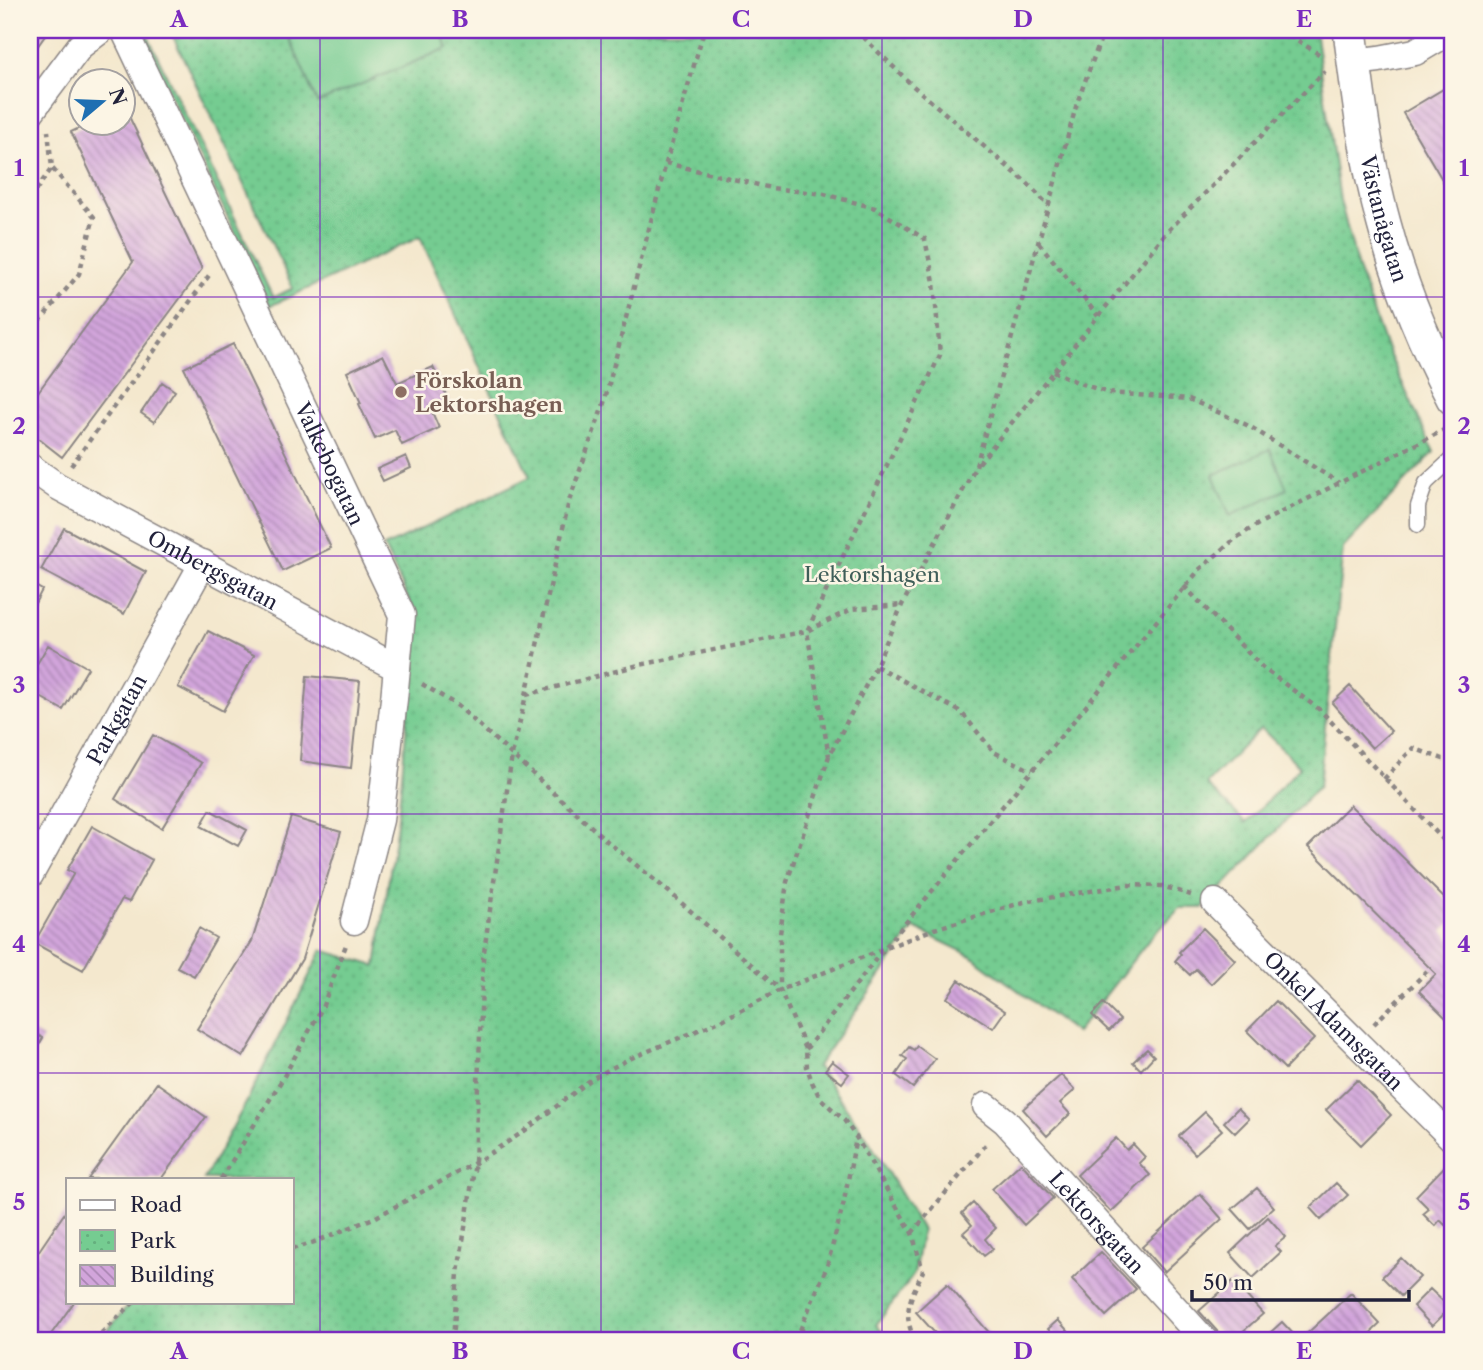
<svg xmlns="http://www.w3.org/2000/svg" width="1483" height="1370" viewBox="0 0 1483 1370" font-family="'Libre Caslon Text',serif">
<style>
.grass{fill:#75cc91;stroke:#4c7766;stroke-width:2}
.park{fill:url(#park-dots);stroke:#4c7766;stroke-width:2;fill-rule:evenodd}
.building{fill:url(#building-back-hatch)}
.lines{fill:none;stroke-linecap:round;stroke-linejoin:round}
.service-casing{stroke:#8b8584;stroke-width:17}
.minor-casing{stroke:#8b8584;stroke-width:29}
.tertiary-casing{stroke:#8b8584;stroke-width:36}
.path{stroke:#8b8584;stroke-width:4.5;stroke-dasharray:5 5;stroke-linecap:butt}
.service{stroke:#fff;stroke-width:14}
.minor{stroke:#fff;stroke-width:26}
.tertiary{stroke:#fff;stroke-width:33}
.grid{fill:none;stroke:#7b2cbf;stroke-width:2;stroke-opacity:0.55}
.education-dot{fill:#8d6e63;stroke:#fcf5e5;stroke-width:2.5}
.labels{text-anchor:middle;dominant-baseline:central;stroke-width:5;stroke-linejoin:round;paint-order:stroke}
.street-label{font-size:21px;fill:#22223b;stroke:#fcf5e5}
.education-label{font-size:21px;font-weight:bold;fill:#785e54;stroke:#fcf5e5;text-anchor:start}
.park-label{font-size:21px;fill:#3f5e59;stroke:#fcf5e5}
.neatline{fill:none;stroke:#7b2cbf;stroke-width:2.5}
.grid-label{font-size:23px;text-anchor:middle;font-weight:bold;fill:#7b2cbf}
</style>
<defs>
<pattern id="park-dots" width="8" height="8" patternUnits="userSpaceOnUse" patternTransform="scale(1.75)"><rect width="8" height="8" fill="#75cc91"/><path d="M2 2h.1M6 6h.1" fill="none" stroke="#65af7e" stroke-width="1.8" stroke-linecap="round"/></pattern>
<pattern id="building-back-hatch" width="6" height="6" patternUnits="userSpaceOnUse" patternTransform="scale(1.75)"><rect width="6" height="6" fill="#d2a5db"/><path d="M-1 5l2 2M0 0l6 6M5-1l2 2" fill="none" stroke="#aa86b3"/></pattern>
</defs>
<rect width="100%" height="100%" fill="#fcf5e5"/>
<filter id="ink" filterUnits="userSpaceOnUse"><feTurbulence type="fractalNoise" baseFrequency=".0143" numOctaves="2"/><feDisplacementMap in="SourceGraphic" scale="14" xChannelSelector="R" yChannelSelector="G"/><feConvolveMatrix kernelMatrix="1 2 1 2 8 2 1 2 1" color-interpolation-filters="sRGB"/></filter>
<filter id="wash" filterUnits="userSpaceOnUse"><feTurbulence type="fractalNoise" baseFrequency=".00686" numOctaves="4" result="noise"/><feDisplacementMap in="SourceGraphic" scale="28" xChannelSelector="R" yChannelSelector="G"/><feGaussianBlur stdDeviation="1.57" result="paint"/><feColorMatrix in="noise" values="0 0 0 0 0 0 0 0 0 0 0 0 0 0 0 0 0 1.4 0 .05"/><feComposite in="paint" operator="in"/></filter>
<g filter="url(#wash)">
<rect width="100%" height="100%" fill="#f4e8ce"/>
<!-- grass -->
<path class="grass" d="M286 30H440L448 48 317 103Z
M1270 448 1288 489 1230 516 1213 475Z"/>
<!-- park -->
<path class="park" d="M139 30H145L273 298 293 288 170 30H286L317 103 448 48 440 30H1315L1340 200 1358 269 1384 343 1434 452 1343 548 1319 786 1203 908H1180L1152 936 1076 1033 970 955 914 928 817 1066 866 1136 922 1230 914 1274 876 1325 889 1340H100L131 1302H292V1179H204L246 1103 322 950 376 966 398 817 417 617 384 547 530 477 420 237 270 306ZM1270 449 1287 489 1230 516 1213 475ZM1261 728 1300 767 1246 823 1206 784Z"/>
<g id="blocks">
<!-- building -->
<path class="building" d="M30 30H49L30 57Z
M1445 88 1453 102V198L1403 113Z
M125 108 202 269 62 457 30 432V403L133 262 71 132 92 122H122V109Z
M233 344 331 548 283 571 184 368Z
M383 355 397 383 433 367 450 403 432 412 439 428 402 445 395 430 375 439 359 404 361 403 347 372Z
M162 382 175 391 154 422 141 413Z
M406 456 411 468 383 481 377 469Z
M64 528 146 572 124 614 41 570Z
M30 583 42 590 30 613Z
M208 631 254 655 223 711 178 687Z
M48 645 88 668 63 710 30 691V676Z
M307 676 360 681 351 768 300 761Z
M1350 686 1391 731 1372 748 1332 703Z
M153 735 201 763 162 828 115 799Z
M1350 805 1453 907V921L1443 931 1453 941V1025L1419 991 1436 974 1308 847Z
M210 810 247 830 238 846 201 826Z
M291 817 341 832 302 959 243 1057 197 1029 252 941Z
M92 826 152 860 129 902 122 899 83 970 34 943 74 873 67 870Z
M199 928 216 938 194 976 177 967Z
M1203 928 1235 960 1211 984 1196 969 1190 975 1175 961 1181 954 1179 952Z
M959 980 1005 1011 993 1028 947 998Z
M1276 1001 1314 1039 1285 1069 1247 1031Z
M1103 1003 1120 1020 1109 1031 1092 1015Z
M30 1031 43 1038 30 1061Z
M917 1046 935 1059 913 1088 896 1075 907 1059 902 1056 909 1047 914 1050Z
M1147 1049 1154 1056 1141 1070 1133 1062Z
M832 1061 849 1074 842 1083 825 1070Z
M1061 1075 1075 1090 1060 1103 1070 1114 1047 1136 1023 1109Z
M1357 1080 1391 1115 1361 1145 1326 1110Z
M157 1083 206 1117 161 1179H88Z
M1238 1108 1249 1119 1235 1133 1224 1122Z
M1205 1112 1222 1130 1195 1154 1179 1136Z
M1116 1138 1127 1150 1133 1144 1145 1157 1139 1163 1150 1175 1111 1212 1077 1175Z
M1021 1163 1053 1198 1024 1225 992 1189Z
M1444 1167 1453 1177V1217L1445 1225 1440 1220 1435 1226 1423 1214 1429 1209 1416 1196Z
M1336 1183 1348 1195 1321 1220 1310 1208Z
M1257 1188 1274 1207 1250 1229 1232 1209Z
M1200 1194 1222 1219 1164 1272 1142 1247Z
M973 1203 996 1228 985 1239 993 1249 984 1256 963 1233 972 1225 962 1213Z
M68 1208V1302H74L47 1340H30V1264Z
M1268 1217 1286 1237 1275 1246 1281 1252 1253 1278 1230 1253Z
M1101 1252 1136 1289 1106 1316 1072 1279Z
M1401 1258 1420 1277 1401 1296 1382 1277Z
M1233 1281 1263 1314 1233 1340H1225L1199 1311Z
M947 1284 993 1337 989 1340H941L916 1312Z
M1430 1289 1450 1308 1432 1326 1413 1306Z
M1351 1293 1380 1324 1363 1340H1300Z
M1058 1320 1076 1340H1058L1048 1329Z
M1282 1322 1299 1340H1262Z"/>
</g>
</g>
<g filter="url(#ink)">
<use href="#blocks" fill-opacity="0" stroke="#8b8584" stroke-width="2"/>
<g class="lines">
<!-- service casing -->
<g class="service-casing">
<path id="service" d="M1418 525V506L1426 483 1453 458"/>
</g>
<!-- minor casing -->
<g class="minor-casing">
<g id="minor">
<path id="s1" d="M124 30 402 615 394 699 380 820 354 921"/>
<path d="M1354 62 1379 59 1415 52 1452 30"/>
<path d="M30 113 80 46 101 30"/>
<path id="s2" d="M30 467 57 486 397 668"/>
<path id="s3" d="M30 875 203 563"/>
<path id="s4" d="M1215 902 1453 1139"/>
<path id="s5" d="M986 1106 1005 1121 1204 1340"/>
</g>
</g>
<!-- tertiary casing -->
<g class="tertiary-casing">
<g id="tertiary">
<path id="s6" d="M1350 30C1358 95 1366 161 1384 224 1400 285 1424 342 1453 398"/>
</g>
</g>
<!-- path -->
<path class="path" d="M856 30 913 86 1027 183 1049 206
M1281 30 1322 56
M666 163 771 188 824 194 875 208 925 239 934 282 940 355 807 631 829 756
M30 198 52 168
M1039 243 1098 316
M30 327 43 317 79 274 94 217 52 168 48 131
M1053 371 1079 383 1109 393 1189 399 1249 426 1339 483
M979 463 1165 234 1325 71
M71 466 210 274
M1184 586 1263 668 1320 710 1453 850
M876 666 961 712 994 752 1032 771
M422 684 458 706 608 842 668 891 780 990
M526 695 635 666 807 631 852 609 902 605
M1384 779 1413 748 1443 759H1453
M1374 1024 1430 968
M806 1049 883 950 1200 569 1236 538 1260 523 1446 429
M221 1179 283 1078 322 1008 346 945
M912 1233 988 1142
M292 1249 312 1243 376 1217 475 1163 523 1132 593 1078 627 1060 722 1020 780 990 934 929 1024 902 1127 885 1162 886 1191 895
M800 1330 827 1266 843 1206 856 1138
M94 1340 134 1302
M453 1340 458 1273 475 1163 483 959 512 755 526 695 569 501 604 403 666 163 704 30
M796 1340 800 1330 876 1340
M915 1340C901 1313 911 1297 923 1271L912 1233 856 1137 844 1120 820 1098 812 1082 807 1067 806 1049 780 990V934L787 882 829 756 876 666 902 605 976 466 1077 103 1104 30"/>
<!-- service -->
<use href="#service" class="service"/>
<!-- minor -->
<use href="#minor" class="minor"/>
<!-- tertiary -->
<use href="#tertiary" class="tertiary"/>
</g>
</g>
<!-- grid -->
<path class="grid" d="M320 30V1340M601 30V1340M882 30V1340M1163 30V1340M30 297H1453M30 556H1453M30 814H1453M30 1073H1453"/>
<!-- markers -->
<circle class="education-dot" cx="401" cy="392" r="7"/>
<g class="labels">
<!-- street labels -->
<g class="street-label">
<text stroke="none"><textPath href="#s6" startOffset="192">Västanågatan</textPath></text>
<text stroke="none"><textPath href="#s1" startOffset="480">Valkebogatan</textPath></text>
<text stroke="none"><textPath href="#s2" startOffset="210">Ombergsgatan</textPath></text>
<text stroke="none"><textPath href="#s3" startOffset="178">Parkgatan</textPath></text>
<text stroke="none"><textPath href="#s4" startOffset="168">Onkel Adamsgatan</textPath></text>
<text stroke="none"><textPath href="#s5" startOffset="161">Lektorsgatan</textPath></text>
</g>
<!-- education labels -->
<g class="education-label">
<text x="415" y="380">Förskolan<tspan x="415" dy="24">Lektorshagen</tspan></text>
</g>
<!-- park labels -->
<g class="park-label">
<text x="872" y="574">Lektorshagen</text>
</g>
</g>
<!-- margin -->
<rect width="1483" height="1370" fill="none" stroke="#fcf5e5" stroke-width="77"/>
<!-- legend -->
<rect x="66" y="1178" width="228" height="126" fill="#fcf5e5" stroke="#a5a1a1" stroke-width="2"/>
<rect x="80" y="1200" width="35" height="10" fill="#ffffff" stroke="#a5a1a1" stroke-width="2"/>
<text x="130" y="1212" font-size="21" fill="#22223b">Road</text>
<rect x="80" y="1230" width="35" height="21" fill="url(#park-dots)" stroke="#a5a1a1" stroke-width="2"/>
<text x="130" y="1248" font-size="21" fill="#22223b">Park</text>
<rect x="80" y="1265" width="35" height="21" fill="url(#building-back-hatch)" stroke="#a5a1a1" stroke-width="2"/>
<text x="130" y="1282" font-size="21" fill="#22223b">Building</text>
<!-- north arrow -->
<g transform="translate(102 102) rotate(71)"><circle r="33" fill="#fcf5e5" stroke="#a5a1a1" stroke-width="2"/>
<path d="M0-5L12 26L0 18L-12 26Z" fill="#1f6fb2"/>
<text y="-10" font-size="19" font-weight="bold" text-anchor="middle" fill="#22223b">N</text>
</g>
<!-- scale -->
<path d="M1192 1290v10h217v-10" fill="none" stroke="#22223b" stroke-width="3.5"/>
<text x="1203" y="1290" font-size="21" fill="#22223b" stroke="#fcf5e5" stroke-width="5" paint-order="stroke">50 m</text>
<rect x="38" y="38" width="1406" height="1294" class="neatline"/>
<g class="grid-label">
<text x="179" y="27">A</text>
<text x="460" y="27">B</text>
<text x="741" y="27">C</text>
<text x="1023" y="27">D</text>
<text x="1304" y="27">E</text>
<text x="19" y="176">1</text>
<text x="1464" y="176">1</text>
<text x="19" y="434">2</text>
<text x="1464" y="434">2</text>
<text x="19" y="693">3</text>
<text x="1464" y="693">3</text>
<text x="19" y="952">4</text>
<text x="1464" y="952">4</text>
<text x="19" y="1210">5</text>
<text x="1464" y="1210">5</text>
<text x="179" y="1359">A</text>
<text x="460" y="1359">B</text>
<text x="741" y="1359">C</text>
<text x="1023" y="1359">D</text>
<text x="1304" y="1359">E</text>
</g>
</svg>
